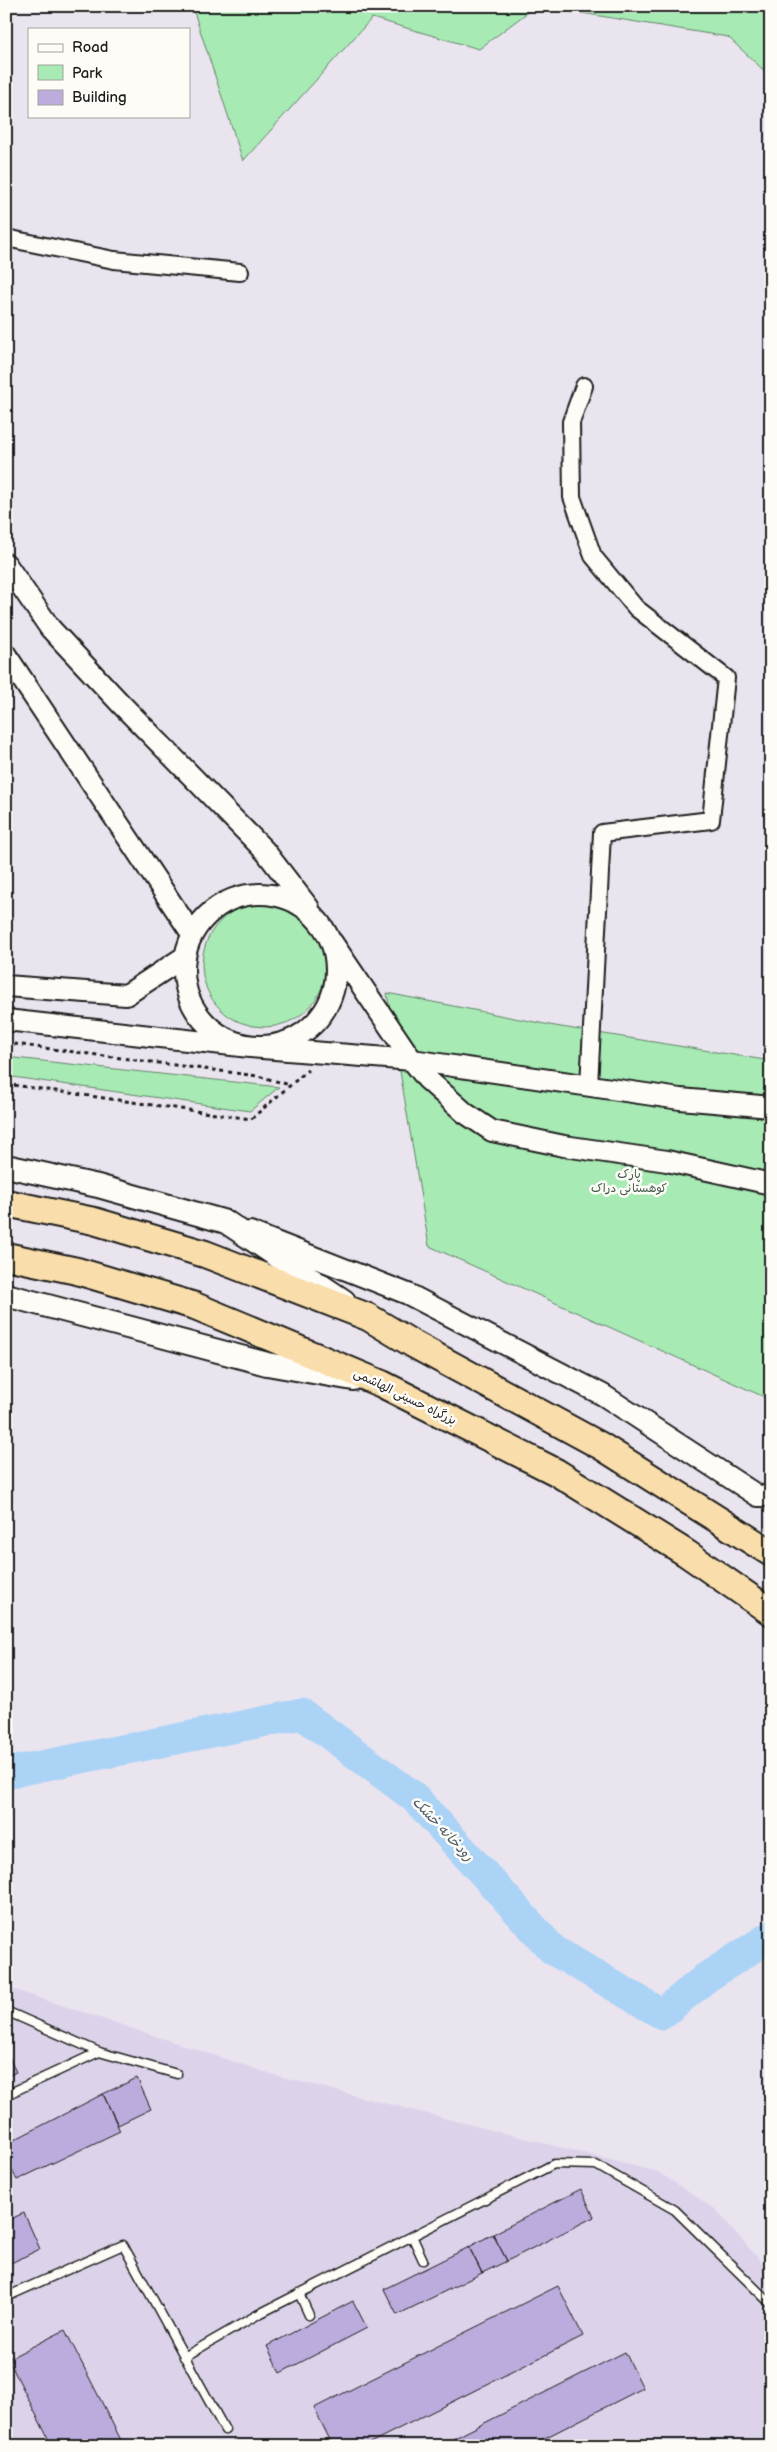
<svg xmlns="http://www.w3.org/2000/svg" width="777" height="2452" viewBox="0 0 777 2452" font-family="'Balsamiq Sans','Playpen Sans Arabic',sans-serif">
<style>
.built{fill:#dcd3ea}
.green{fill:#a7eab4;stroke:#628368}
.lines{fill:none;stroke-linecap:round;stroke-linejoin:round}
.river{stroke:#abd3f6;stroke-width:31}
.building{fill:#bcacdd;stroke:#1c1c1c}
.service-casing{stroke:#1c1c1c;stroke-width:11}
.minor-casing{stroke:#1c1c1c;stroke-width:20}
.tertiary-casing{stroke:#1c1c1c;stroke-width:24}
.secondary-casing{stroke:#1c1c1c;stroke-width:26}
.trunk-casing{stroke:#1c1c1c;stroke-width:30}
.path{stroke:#1c1c1c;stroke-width:3;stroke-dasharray:4 4;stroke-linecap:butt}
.service{stroke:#fdfcf7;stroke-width:8}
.minor{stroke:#fdfcf7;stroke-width:16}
.tertiary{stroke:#fdfcf7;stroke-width:20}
.secondary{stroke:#fdfcf7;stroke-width:22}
.trunk{stroke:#f9deab;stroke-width:26}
.labels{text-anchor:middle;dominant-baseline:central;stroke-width:5;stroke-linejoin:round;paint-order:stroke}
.park-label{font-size:12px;fill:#465a4a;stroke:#fdfcf7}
.street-label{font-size:12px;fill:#1c1c1c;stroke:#fdfcf7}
.water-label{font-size:14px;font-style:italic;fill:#4e5c68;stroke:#fdfcf7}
</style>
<rect width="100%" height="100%" fill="#eae4ef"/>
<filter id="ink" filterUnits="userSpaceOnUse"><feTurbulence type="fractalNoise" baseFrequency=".02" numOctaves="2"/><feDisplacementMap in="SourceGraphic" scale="10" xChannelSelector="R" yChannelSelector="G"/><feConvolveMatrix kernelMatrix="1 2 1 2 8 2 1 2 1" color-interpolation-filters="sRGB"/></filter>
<g filter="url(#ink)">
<!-- built -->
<path class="built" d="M6 1987 274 2075 658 2172 715 2209 771 2273V2446H6Z"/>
<!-- green -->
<path class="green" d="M196 6H536L479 49 372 18 243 161 193 9Z
M539 6H771V77L728 37Z
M202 965a62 62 0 1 1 124 0a62 62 0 1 1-124 0Z
M387 993 555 1026 771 1061V1400L429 1246Z
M6 1057 279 1087 250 1111 6 1076Z"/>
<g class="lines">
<!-- river -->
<path class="river" d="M6 1773 302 1714 414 1797 553 1950 662 2014 707 1977 771 1936"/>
</g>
<!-- building -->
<path class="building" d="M6 2051 16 2072 6 2077Z
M137 2078 151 2109 118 2125 103 2094Z
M103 2094 120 2131 17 2180 6 2158V2144Z
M6 2158 14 2174 6 2178Z
M581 2189 594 2217 507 2261 493 2234Z
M24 2213 40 2249 9 2264 6 2257V2221Z
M493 2234 507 2261 482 2273 469 2247Z
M469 2247 482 2273 397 2315 384 2289Z
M558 2286 583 2336 364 2446H333L314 2408Z
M353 2301 367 2328 280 2373 267 2346Z
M65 2330 124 2446H52L8 2359Z
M625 2352 643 2388 529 2446H439Z"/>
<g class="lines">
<!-- service casing -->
<g class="service-casing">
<path id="service" d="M6 2011 99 2052 177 2074
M6 2095 99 2052
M412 2236 423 2260
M299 2293 309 2315
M6 2297 123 2245 225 2430
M184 2357 257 2315 554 2164 596 2165 675 2210 771 2304"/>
</g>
<!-- minor casing -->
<g class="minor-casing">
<path id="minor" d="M6 238 114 260 240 272
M584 386 571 422 572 497 593 556 636 608 726 678 711 820 602 833 589 1086"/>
</g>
<!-- tertiary casing -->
<g class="tertiary-casing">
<path id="tertiary" d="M6 564 50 628 120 703 265 851 309 908
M6 655 192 934
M184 970a76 76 0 1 1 152 0a76 76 0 1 1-152 0Z
M332 942 412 1060 427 1079 465 1113 492 1131 564 1146 667 1161 771 1184
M6 986 126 995 184 957
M6 1020 250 1047 412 1060 680 1099 771 1107
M250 1232 408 1294 603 1395 758 1496H771"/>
</g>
<!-- secondary casing -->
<g class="secondary-casing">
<path id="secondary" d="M6 1166 98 1186 226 1222 344 1301
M6 1295 267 1364 353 1379"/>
</g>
<!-- trunk casing -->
<g class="trunk-casing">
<path id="trunk" d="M6 1203 94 1221 205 1254 368 1317 413 1344 601 1446 771 1553
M6 1256 77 1271 195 1306 382 1384 556 1472 686 1553 771 1612"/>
</g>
<!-- path -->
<path class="path" d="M6 1043 258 1076 290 1085
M6 1084 251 1119 308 1070"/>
<!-- service -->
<use href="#service" class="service"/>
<!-- minor -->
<use href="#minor" class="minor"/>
<!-- tertiary -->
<use href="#tertiary" class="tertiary"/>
<!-- secondary -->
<use href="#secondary" class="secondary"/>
<!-- trunk -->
<use href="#trunk" class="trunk"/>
</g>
</g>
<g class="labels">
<!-- park labels -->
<g class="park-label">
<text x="629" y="1174">پارک<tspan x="629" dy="14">کوهستانی دراک</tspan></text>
</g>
<!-- street labels -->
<g class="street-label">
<text transform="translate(405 1397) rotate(26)">بزرگراه حسینی الهاشمی</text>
</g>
<!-- water labels -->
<g class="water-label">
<text transform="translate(443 1829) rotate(47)">رودخانه خشک</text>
</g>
</g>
<!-- margin -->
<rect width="777" height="2452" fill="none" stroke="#fdfcf7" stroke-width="25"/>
<rect x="12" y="12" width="752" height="2427" fill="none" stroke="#1c1c1c" stroke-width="2" filter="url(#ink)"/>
<!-- legend -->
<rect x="28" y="28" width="162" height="90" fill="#fdfcf7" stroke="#a3a29f"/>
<rect x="38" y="44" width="25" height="8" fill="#fdfcf7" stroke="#a3a29f"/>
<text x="72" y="52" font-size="15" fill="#1c1c1c">Road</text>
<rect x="38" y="65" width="25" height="15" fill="#a7eab4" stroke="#a3a29f"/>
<text x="72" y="78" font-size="15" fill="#1c1c1c">Park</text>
<rect x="38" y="90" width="25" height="15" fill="#bcacdd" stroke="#a3a29f"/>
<text x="72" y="102" font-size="15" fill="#1c1c1c">Building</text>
</svg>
